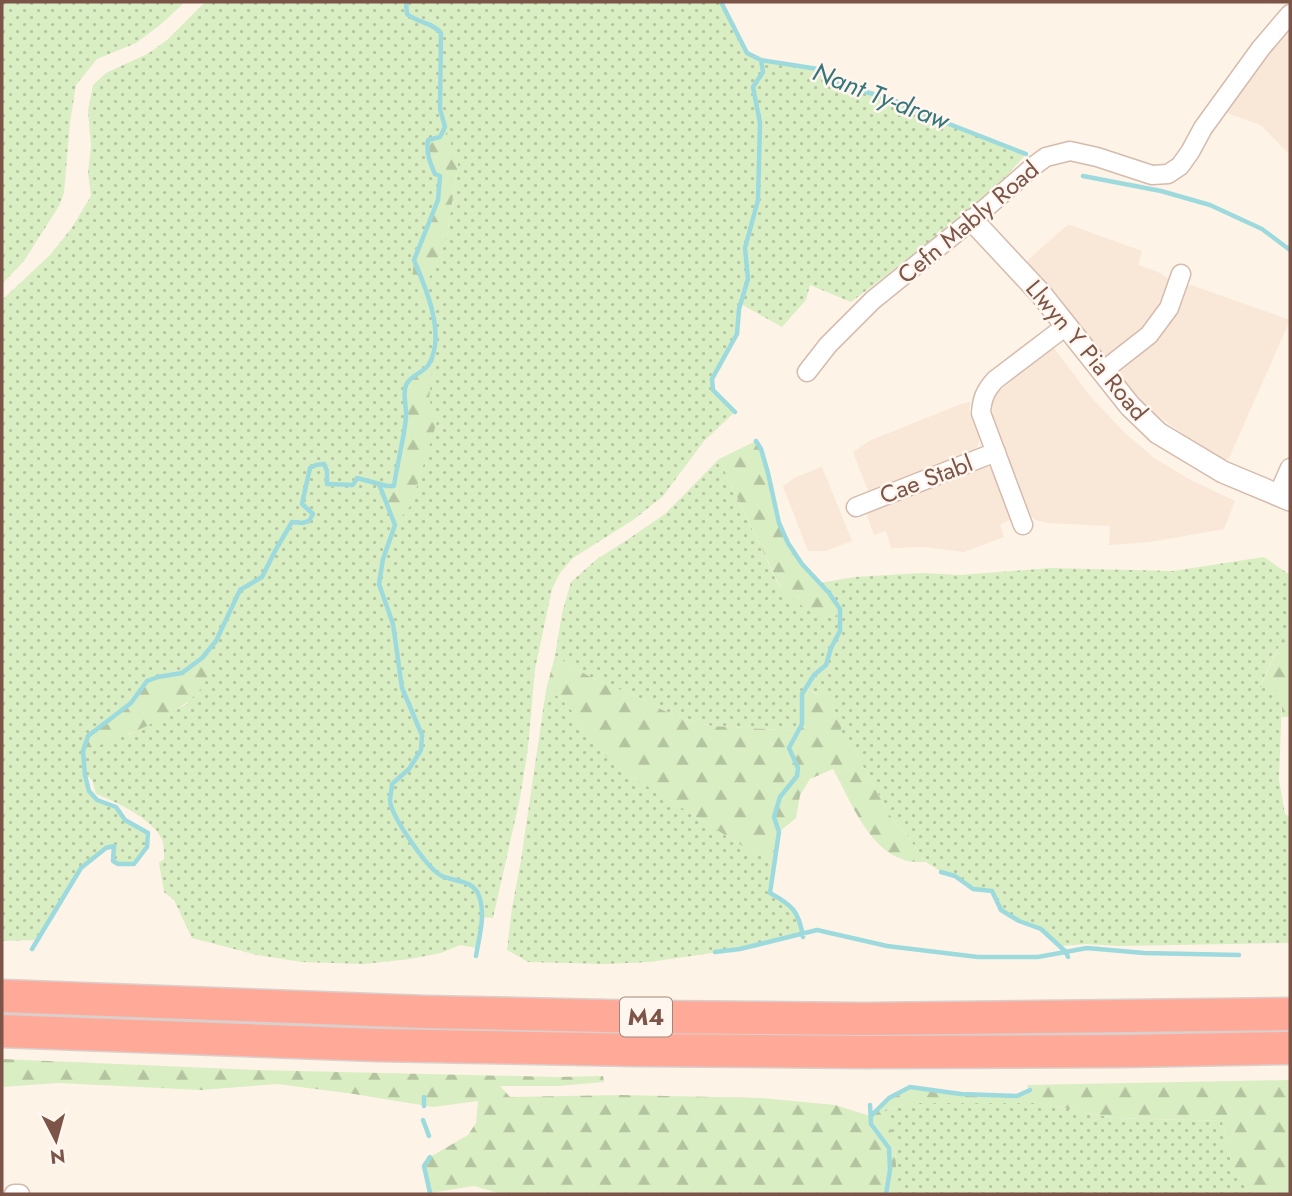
<svg xmlns="http://www.w3.org/2000/svg" width="1292" height="1196" viewBox="0 0 1292 1196" font-family="Jost,sans-serif">
<style>
.residential{fill:#f9e7d7}
.grass{fill:url(#grass-dots);fill-rule:evenodd}
.forest{fill:url(#forest-firs)}
.lines{fill:none;stroke-linecap:round;stroke-linejoin:round}
.stream{stroke:#9ddade;stroke-width:4.5}
.minor-casing{stroke:#d5bbad;stroke-width:21}
.tertiary-casing{stroke:#d5bbad;stroke-width:24}
.motorway-casing{stroke:#dacfcc;stroke-width:35}
.minor{stroke:#fff;stroke-width:18}
.tertiary{stroke:#fff;stroke-width:21}
.motorway{stroke:#ffa998;stroke-width:32}
.labels{text-anchor:middle;dominant-baseline:central;stroke-width:5;stroke-linejoin:round;paint-order:stroke}
.shield{fill:#fff7ef;stroke:#a3867a;stroke-width:2}
.shield-label{font-size:23px;font-weight:bold;fill:#7c5548}
.street-label{font-size:24px;fill:#7c5548;stroke:#fff7ef}
.water-label{font-size:26px;font-style:italic;fill:#36767b;stroke:#fff7ef}
</style>
<defs>
<pattern id="grass-dots" width="8" height="8" patternUnits="userSpaceOnUse" patternTransform="scale(1.75)"><rect width="8" height="8" fill="#d9eec3"/><path d="M2 2h.1M6 6h.1" fill="none" stroke="#b5c4a0" stroke-width="1.8" stroke-linecap="round"/></pattern>
<pattern id="forest-firs" width="22" height="20" patternUnits="userSpaceOnUse" patternTransform="scale(1.75)"><rect width="22" height="20" fill="#d9eec3"/><path d="M5 1l3.5 6h-7zM16 11l3.5 6h-7z" fill="#b5c4a0"/></pattern>
</defs>
<rect width="100%" height="100%" fill="#fef3e7"/>
<!-- residential -->
<path class="residential" d="M1288 30H1290V155L1261 125 1221 111 1279 37Z
M1070 225 1142 251 1138 265 1158 272 1168 278 1169 281V287L1157 309 1138 332 1105 359 1059 297 1026 262 1066 226Z
M1191 285 1290 320 1229 458 1225 460 1207 451 1154 413 1131 391 1114 370 1185 286Z
M1054 348 1090 396 1126 434 1154 458 1189 479 1235 501 1224 529 1150 542 1109 545 1110 526 1048 523 1036 520 1028 513 992 417 993 403 998 392Z
M970 402 969 412 980 439 977 448 869 493 853 452 869 441 961 404Z
M822 467 852 541 825 551H808L783 486 796 477Z
M988 467 994 471 1012 512 1011 519 1000 525 1004 537 964 552 926 547 891 548 886 531 874 535 867 516 870 508 977 468Z"/>
<!-- grass -->
<path class="grass" d="M2 2H185L160 25 136 43 97 59 76 85 70 122 64 193 59 206 24 261 2 284Z
M205 2H721L747 53 761 60 818 69 840 85 892 99 916 111 1026 154 994 190 925 246 851 302 810 285 806 300 782 327 741 304 737 334 712 379 713 390 735 412 704 441 663 496 633 520 573 558 560 573 552 589 535 669 528 748 520 798 493 918 482 917 477 948 460 945 441 953 410 959 364 964 302 962 257 955 192 938 174 900 164 892 159 863 164 859C164 854 164 847 163 842 157 821 115 801 96 794L92 780 86 775 89 791 97 800 116 807 125 820 148 833 147 847 134 864H118L113 861 114 846C82 853 53 912 37 940L2 941V300L50 255 71 229 91 196 88 173 91 146 88 110 93 85 106 73 149 53 167 40ZM445 128 458 164 446 241 425 286V231L438 200 440 176 435 173C430 163 426 153 428 140L440 137ZM432 357 429 401 437 418 411 505 379 484 387 486H394L407 415 405 388 409 380 428 367ZM206 652 187 704 128 735 88 736 131 703 158 677 182 673Z
M719 459 780 588 829 593 820 583 855 577 922 573 960 575 1051 568 1173 571 1264 557 1290 575V623L1260 686H1272L1278 691 1282 699 1279 780 1285 814 1290 817V943L1118 946 1086 944 1061 946 1041 929 1019 921 1001 910 991 891 973 889 955 876 941 872 926 862 905 833 894 822 855 752 841 738 840 721 835 716 832 702 806 688C797 701 805 718 798 731L712 726 674 716 640 698 592 678 555 656 562 613 571 582 597 559 624 542 665 514Z
M546 690 559 697 574 713 584 734 617 767 752 852 773 861 770 893C791 905 797 907 803 932L740 949 649 962 606 964 528 962 507 950 512 908 521 860Z
M909 1103H1038L1115 1118 1222 1121 1233 1169 1251 1194H893C900 1163 894 1139 884 1110Z"/>
<!-- forest -->
<path class="forest" d="M445 127 458 164 446 241 425 287 433 317 412 280 414 260 438 200 440 176 435 174C430 163 426 153 428 140L440 137Z
M434 354 429 400 438 418 411 505 395 525 378 484 387 486 394 485 407 415 404 388 408 380 428 367Z
M756 441C775 473 770 515 790 546 794 552 798 559 802 564 815 579 840 596 840 617 814 617 798 605 780 587L719 459Z
M1290 623V717H1282C1282 704 1283 694 1272 686L1260 687Z
M207 651C208 657 210 667 209 673 201 710 116 740 83 751L88 736 131 703 147 681 158 677 182 673 202 658Z
M555 656 592 678 640 698 674 716 712 726 798 731C805 718 797 701 806 688L818 695 823 694 832 702 835 716 841 721V738L855 752 894 822 905 833 926 862C919 862 910 862 904 860 867 848 850 799 833 769L810 779 800 795 796 818 779 832 773 861 752 852 617 767 584 734 574 713 559 697 546 690Z
M2 1059 256 1070 557 1077 603 1076 604 1082 558 1086H500L510 1097 621 1095 762 1098 835 1105 870 1116 889 1098 910 1087 961 1094 1017 1096 1029 1091 1027 1085 1290 1080V1194H1251L1233 1169 1222 1121 1115 1118 1038 1103H909L884 1110 894 1140 897 1177 893 1194H501L474 1186 430 1193 424 1166 430 1157 468 1135 476 1123 478 1101 433 1107 354 1094 277 1084 201 1090 58 1083 2 1087Z"/>
<g class="lines">
<!-- stream -->
<path class="stream" d="M721 2 747 53 761 60 818 69 840 85 892 99 916 111 1026 154
M1083 176 1161 191 1210 205 1262 229 1290 250
M735 412 713 390 712 379 737 334 739 309 748 279 745 248 758 200 760 123 753 87 763 72 761 60
M756 441 761 449 768 473 779 523 788 543 802 564 829 593 840 609V631L831 648 826 665 814 675 802 694V724L789 748 798 768 797 776 780 797 774 817 779 832 770 893C792 905 799 911 803 937
M379 484 395 525 383 559 379 584 393 624 402 688 422 735 421 750 409 769 392 784C392 789 390 796 390 801 392 817 428 870 442 876 455 882 474 880 479 896 486 915 479 937 476 956
M941 872 955 876 973 889 992 891 1001 910 1019 921 1041 929 1066 952 1068 957
M32 949 81 868 106 848 114 846 113 861 118 864H134L147 847 148 833 125 820 116 807 97 800 89 791 85 775 83 751 88 736 131 703 147 681 158 677 182 673 202 658 216 641 240 590 262 577 275 551 292 522 302 523 309 521 313 514 302 504 310 468 316 465 324 464 327 471V484L353 485 357 478 387 486H394C397 463 404 440 406 417 407 406 402 394 406 385 410 375 424 373 429 364 446 335 426 288 414 260L438 200 440 176 435 174C430 163 426 153 428 140L440 137 445 127 440 109 441 33C432 22 418 23 407 14L406 2
M715 952 740 949 817 930 887 946 978 957H1038L1087 948 1144 953 1239 955
M870 1105 871 1124 889 1148 890 1170 886 1194
M424 1106V1097
M871 1116 889 1098 910 1087 961 1094 1017 1096 1030 1090
M423 1120 429 1136
M430 1157 424 1166 430 1193"/>
<!-- minor casing -->
<g class="minor-casing">
<path id="minor" d="M1103 371 1149 335 1169 308 1181 274
M807 372 828 345 873 300 972 220 1035 165 1046 157 1070 151 1097 157 1152 175 1168 174 1180 166 1190 152 1203 128 1261 48 1290 14
M1278 495 1290 468
M856 507 996 452
M1023 525 981 413C982 399 985 391 995 380L1066 326
M14 1194H20"/>
</g>
<!-- tertiary casing -->
<g class="tertiary-casing">
<path id="tertiary" d="M972 220 1041 294 1130 406 1158 433 1223 472 1290 500"/>
</g>
<!-- motorway casing -->
<g class="motorway-casing">
<path id="motorway" d="M2 996 426 1012 651 1017 864 1019 1290 1014
M2 1031 376 1045 637 1050 865 1052 1126 1051 1290 1048"/>
</g>
<!-- minor -->
<use href="#minor" class="minor"/>
<!-- tertiary -->
<use href="#tertiary" class="tertiary"/>
<!-- motorway -->
<use href="#motorway" class="motorway"/>
</g>
<g class="labels">
<!-- shield labels -->
<rect class="shield" x="620" y="997.5" width="52" height="39" rx="5"/>
<g class="shield-label">
<text x="646" y="1017">M4</text>
</g>
<!-- street labels -->
<g class="street-label">
<text transform="translate(968 222) rotate(-40)">Cefn Mably Road</text>
<text transform="translate(1087 350) rotate(50)">Llwyn Y Pia Road</text>
<text transform="translate(926 479) rotate(-21)">Cae Stabl</text>
</g>
<!-- water labels -->
<g class="water-label">
<text transform="translate(881 96) rotate(21)">Nant Ty-draw</text>
</g>
</g>
<!-- border -->
<rect width="1292" height="1196" fill="none" stroke="#7c5548" stroke-width="7"/>
<!-- north arrow -->
<g transform="translate(56 1140) rotate(174)" stroke="#fff7ef" stroke-width="5" paint-order="stroke">
<path d="M0-5L12 26L0 18L-12 26Z" fill="#7c5548"/>
<text y="-10" font-size="19" font-weight="bold" text-anchor="middle" fill="#7c5548">N</text>
</g>
</svg>
